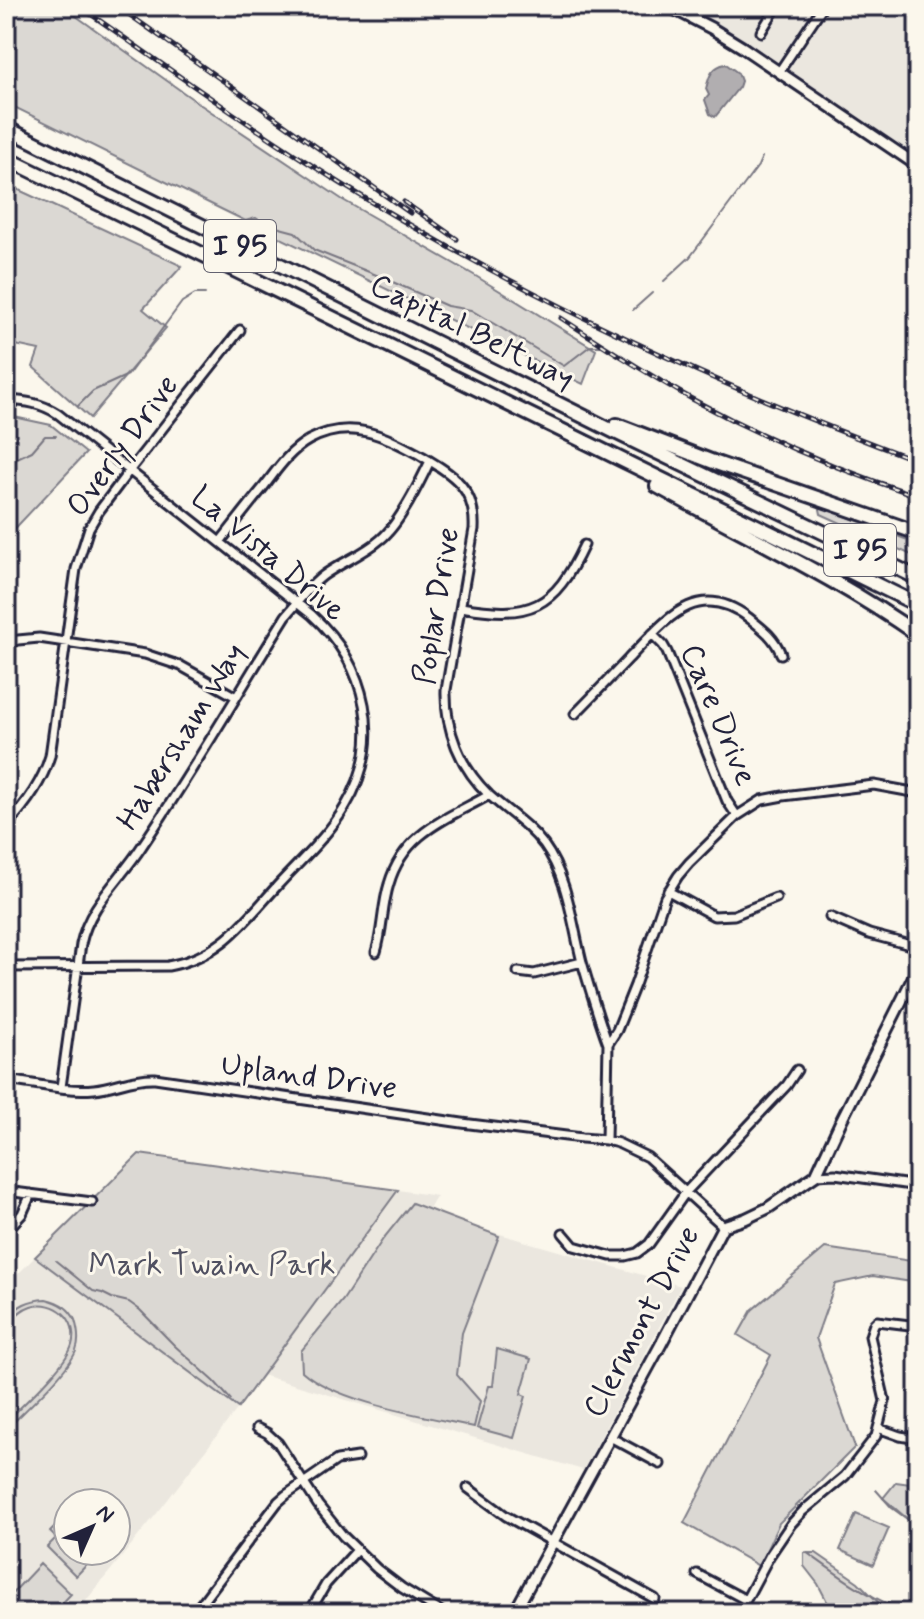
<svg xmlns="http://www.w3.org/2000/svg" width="924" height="1619" viewBox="0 0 924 1619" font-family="Mynerve,sans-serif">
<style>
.built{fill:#ebe7df;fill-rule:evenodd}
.green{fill:#dbd8d3;stroke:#7e7d87;stroke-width:2}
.water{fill:#b1aeb0;stroke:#787681;stroke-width:2}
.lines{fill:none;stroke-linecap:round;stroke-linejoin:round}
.stream{stroke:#787681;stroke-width:2}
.street-casing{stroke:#22223b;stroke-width:13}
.secondary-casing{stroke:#22223b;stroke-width:15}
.highway-casing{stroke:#22223b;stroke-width:18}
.street{stroke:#fbf7ec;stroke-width:7}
.secondary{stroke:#fbf7ec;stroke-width:9}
.highway{stroke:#fbf7ec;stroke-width:12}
.rail-casing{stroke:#22223b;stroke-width:5}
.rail{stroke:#fbf7ec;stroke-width:2;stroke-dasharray:6;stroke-linecap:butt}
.labels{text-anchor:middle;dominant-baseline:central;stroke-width:6;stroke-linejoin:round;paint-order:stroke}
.shield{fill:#fbf7ec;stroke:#636270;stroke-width:2}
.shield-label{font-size:30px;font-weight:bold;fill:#22223b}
.street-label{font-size:32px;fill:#22223b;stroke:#fbf7ec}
.park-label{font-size:32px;fill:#505061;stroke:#fbf7ec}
</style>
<rect width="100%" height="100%" fill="#fbf7ec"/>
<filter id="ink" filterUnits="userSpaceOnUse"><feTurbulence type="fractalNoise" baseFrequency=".0125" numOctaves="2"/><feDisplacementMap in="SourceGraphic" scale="16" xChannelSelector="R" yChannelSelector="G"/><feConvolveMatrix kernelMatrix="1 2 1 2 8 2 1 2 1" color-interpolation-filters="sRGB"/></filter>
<g filter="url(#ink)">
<!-- built -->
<path class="built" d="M668 6H918V166L771 67Z
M398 1190 437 1196 426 1213 681 1286 583 1470 262 1375Z
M35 1257 238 1408 162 1507 76 1613H6V1286ZM68 1503H116V1551H68Z"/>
<!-- green -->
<path class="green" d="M6 6H62L201 105 343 200 474 275 596 350 583 384 223 210 6 103Z
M6 184 182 266 143 309 166 328 90 418 33 367 39 350 6 343Z
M14 417 51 425 86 453 6 538V425Z
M822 507 918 544V558L821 514 820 509Z
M139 1154 398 1190 238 1408 35 1257Z
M412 1203 499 1236 462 1333 457 1375 480 1401 474 1427C425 1416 338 1403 302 1371L301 1351 343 1300 383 1239Z
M825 1248 918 1262V1283L873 1276 835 1284 816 1338 855 1447 779 1523 759 1566 684 1523 771 1355 738 1335 752 1310Z
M46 1299C59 1302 70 1308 75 1320 78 1330 80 1341 76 1351 68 1372 23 1412 6 1430V1422C22 1405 66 1366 72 1345 79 1320 56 1299 31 1306 21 1309 13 1318 6 1325V1318C19 1305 28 1300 46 1299Z
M497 1349 531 1359 521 1394 526 1396 514 1438 477 1428 489 1386H493Z
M896 1482 918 1485V1528L883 1498Z
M68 1514V1551H100L76 1576 47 1547 56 1538 50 1532Z
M856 1514 889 1528 873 1565 840 1550Z
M804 1553H816L858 1582 879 1603 916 1609 918 1607V1613H833L818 1584 804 1566Z
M40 1564 71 1594 53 1613H6V1600Z"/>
<!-- water -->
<path class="water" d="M726 64 738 73 741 81 739 87 715 117 710 114 705 100 709 95 706 89C709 76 712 66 726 64Z"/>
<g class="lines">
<!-- stream -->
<path class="stream" d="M245 221 256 218 265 224 295 232 314 250 379 276 447 306 471 310 564 366 590 346H605
M664 281 690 257 758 166 762 157
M633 310 652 293
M78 406 93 391 128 375 182 302 195 294H205
M6 476 17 458 32 451 45 436H56
M56 1261 93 1291 102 1293 112 1298 129 1302 140 1310 175 1346 214 1381 231 1400
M876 1490 892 1508 918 1527
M806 1552C838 1575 865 1595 901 1610
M909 1611 918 1610"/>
<!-- street casing -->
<g class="street-casing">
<path id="street" d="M761 32 777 6
M779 72 823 6
M6 400C26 401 41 403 58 414L312 615C367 665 385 741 345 807 328 836 300 861 278 885 244 922 220 957 168 966L6 967
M220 542C234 524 248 506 262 489 276 471 289 451 309 440 350 418 383 435 420 455 452 474 476 487 474 529L446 690C445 730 460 767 489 795 508 812 529 825 544 845 568 878 572 923 582 962 590 989 598 1017 608 1044
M461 607C530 619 554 609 584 545
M652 634 663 645 667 652 727 801 737 816
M6 643 18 640 39 638 145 654 181 666 236 697
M575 714C594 695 612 676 631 656 665 621 697 578 749 618 763 629 774 637 781 654
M6 826C25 806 42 783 50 756L76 569 89 528 99 511 129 471 240 330
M668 891 714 916 734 915 776 898
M830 917 869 934 918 947
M376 952C383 930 382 906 389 884 404 832 447 819 489 795
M518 972 534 974 582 962
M6 1080C34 1083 66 1092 94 1089 115 1087 133 1077 155 1078L462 1123 582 1138 606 1140 618 1143 647 1157 723 1226
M61 1087 81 944C89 905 121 879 142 846 193 771 238 693 286 616 298 602 309 586 324 575 342 562 364 554 381 539 400 523 419 484 430 461
M606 1140 608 1044 617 1030 635 985 665 897 678 876 689 863 737 816 762 800 783 796 874 785 918 793
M816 1175 835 1174 918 1186
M6 1191 92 1202
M6 1231 22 1214 31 1194
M563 1233 574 1246 610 1256H625L637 1253 649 1244 686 1192 787 1085 797 1070
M257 1428 267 1433 278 1443 318 1505 343 1536 377 1569 402 1588 443 1613
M878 1428 900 1436 918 1439
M610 1437 660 1464
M468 1488 506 1516 655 1599
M697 1574 746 1600
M194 1613 278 1502 286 1495 337 1460 358 1457
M309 1613 326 1584 357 1550
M739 1613 770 1555 791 1524 803 1511 845 1476 876 1436 885 1401 870 1336 874 1324 877 1321 918 1326"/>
</g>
<!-- secondary casing -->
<g class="secondary-casing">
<path id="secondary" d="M668 6 711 28 742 47 918 166
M514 1613 660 1346 723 1226 745 1219 768 1208 816 1175 841 1121 918 968"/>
</g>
<!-- highway casing -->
<g class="highway-casing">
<path id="highway" d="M6 128 615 432 918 578
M6 158 918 605
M617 425 716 463 918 533
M657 486C744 535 836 577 918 635"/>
</g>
<!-- street -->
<use href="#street" class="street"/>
<!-- secondary -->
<use href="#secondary" class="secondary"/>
<!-- highway -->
<use href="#highway" class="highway"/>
<!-- rail casing -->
<g class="rail-casing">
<path id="rail" d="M79 6C165 66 251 128 340 183 522 296 717 386 918 461
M117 6 410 213
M404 202 457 239
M561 318C604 346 647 374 692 399 764 438 840 471 918 496"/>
</g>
<!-- rail -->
<use href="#rail" class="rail"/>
</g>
</g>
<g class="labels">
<!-- shield labels -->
<g class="shield">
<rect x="204" y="220" width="72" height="52" rx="6"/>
<rect x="824" y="524" width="72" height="52" rx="6"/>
</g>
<g class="shield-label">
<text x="240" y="246">I 95</text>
<text x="860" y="550">I 95</text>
</g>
<!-- street labels -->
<g class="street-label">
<text transform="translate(472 332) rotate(26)">Capital Beltway</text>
<text transform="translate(123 446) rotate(-54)">Overly Drive</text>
<text transform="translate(268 554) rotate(40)">La Vista Drive</text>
<text transform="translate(437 606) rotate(-81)">Poplar Drive</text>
<text transform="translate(718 715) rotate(67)">Care Drive</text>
<text transform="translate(182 737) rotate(-58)">Habersham Way</text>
<text transform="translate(309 1077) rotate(8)">Upland Drive</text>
<text transform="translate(642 1322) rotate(-62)">Clermont Drive</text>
</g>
<!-- park labels -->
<g class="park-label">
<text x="212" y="1265">Mark Twain Park</text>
</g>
</g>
<!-- margin -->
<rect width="924" height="1619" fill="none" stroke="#fbf7ec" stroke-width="32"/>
<rect x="16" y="16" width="892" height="1587" fill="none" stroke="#22223b" stroke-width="3" filter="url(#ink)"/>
<!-- north arrow -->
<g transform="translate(92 1527) rotate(45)"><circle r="38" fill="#fbf7ec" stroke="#a4a2a5" stroke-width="2"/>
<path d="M0-6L14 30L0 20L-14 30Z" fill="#22223b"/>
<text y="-12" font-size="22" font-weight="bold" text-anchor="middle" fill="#22223b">N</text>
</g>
</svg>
